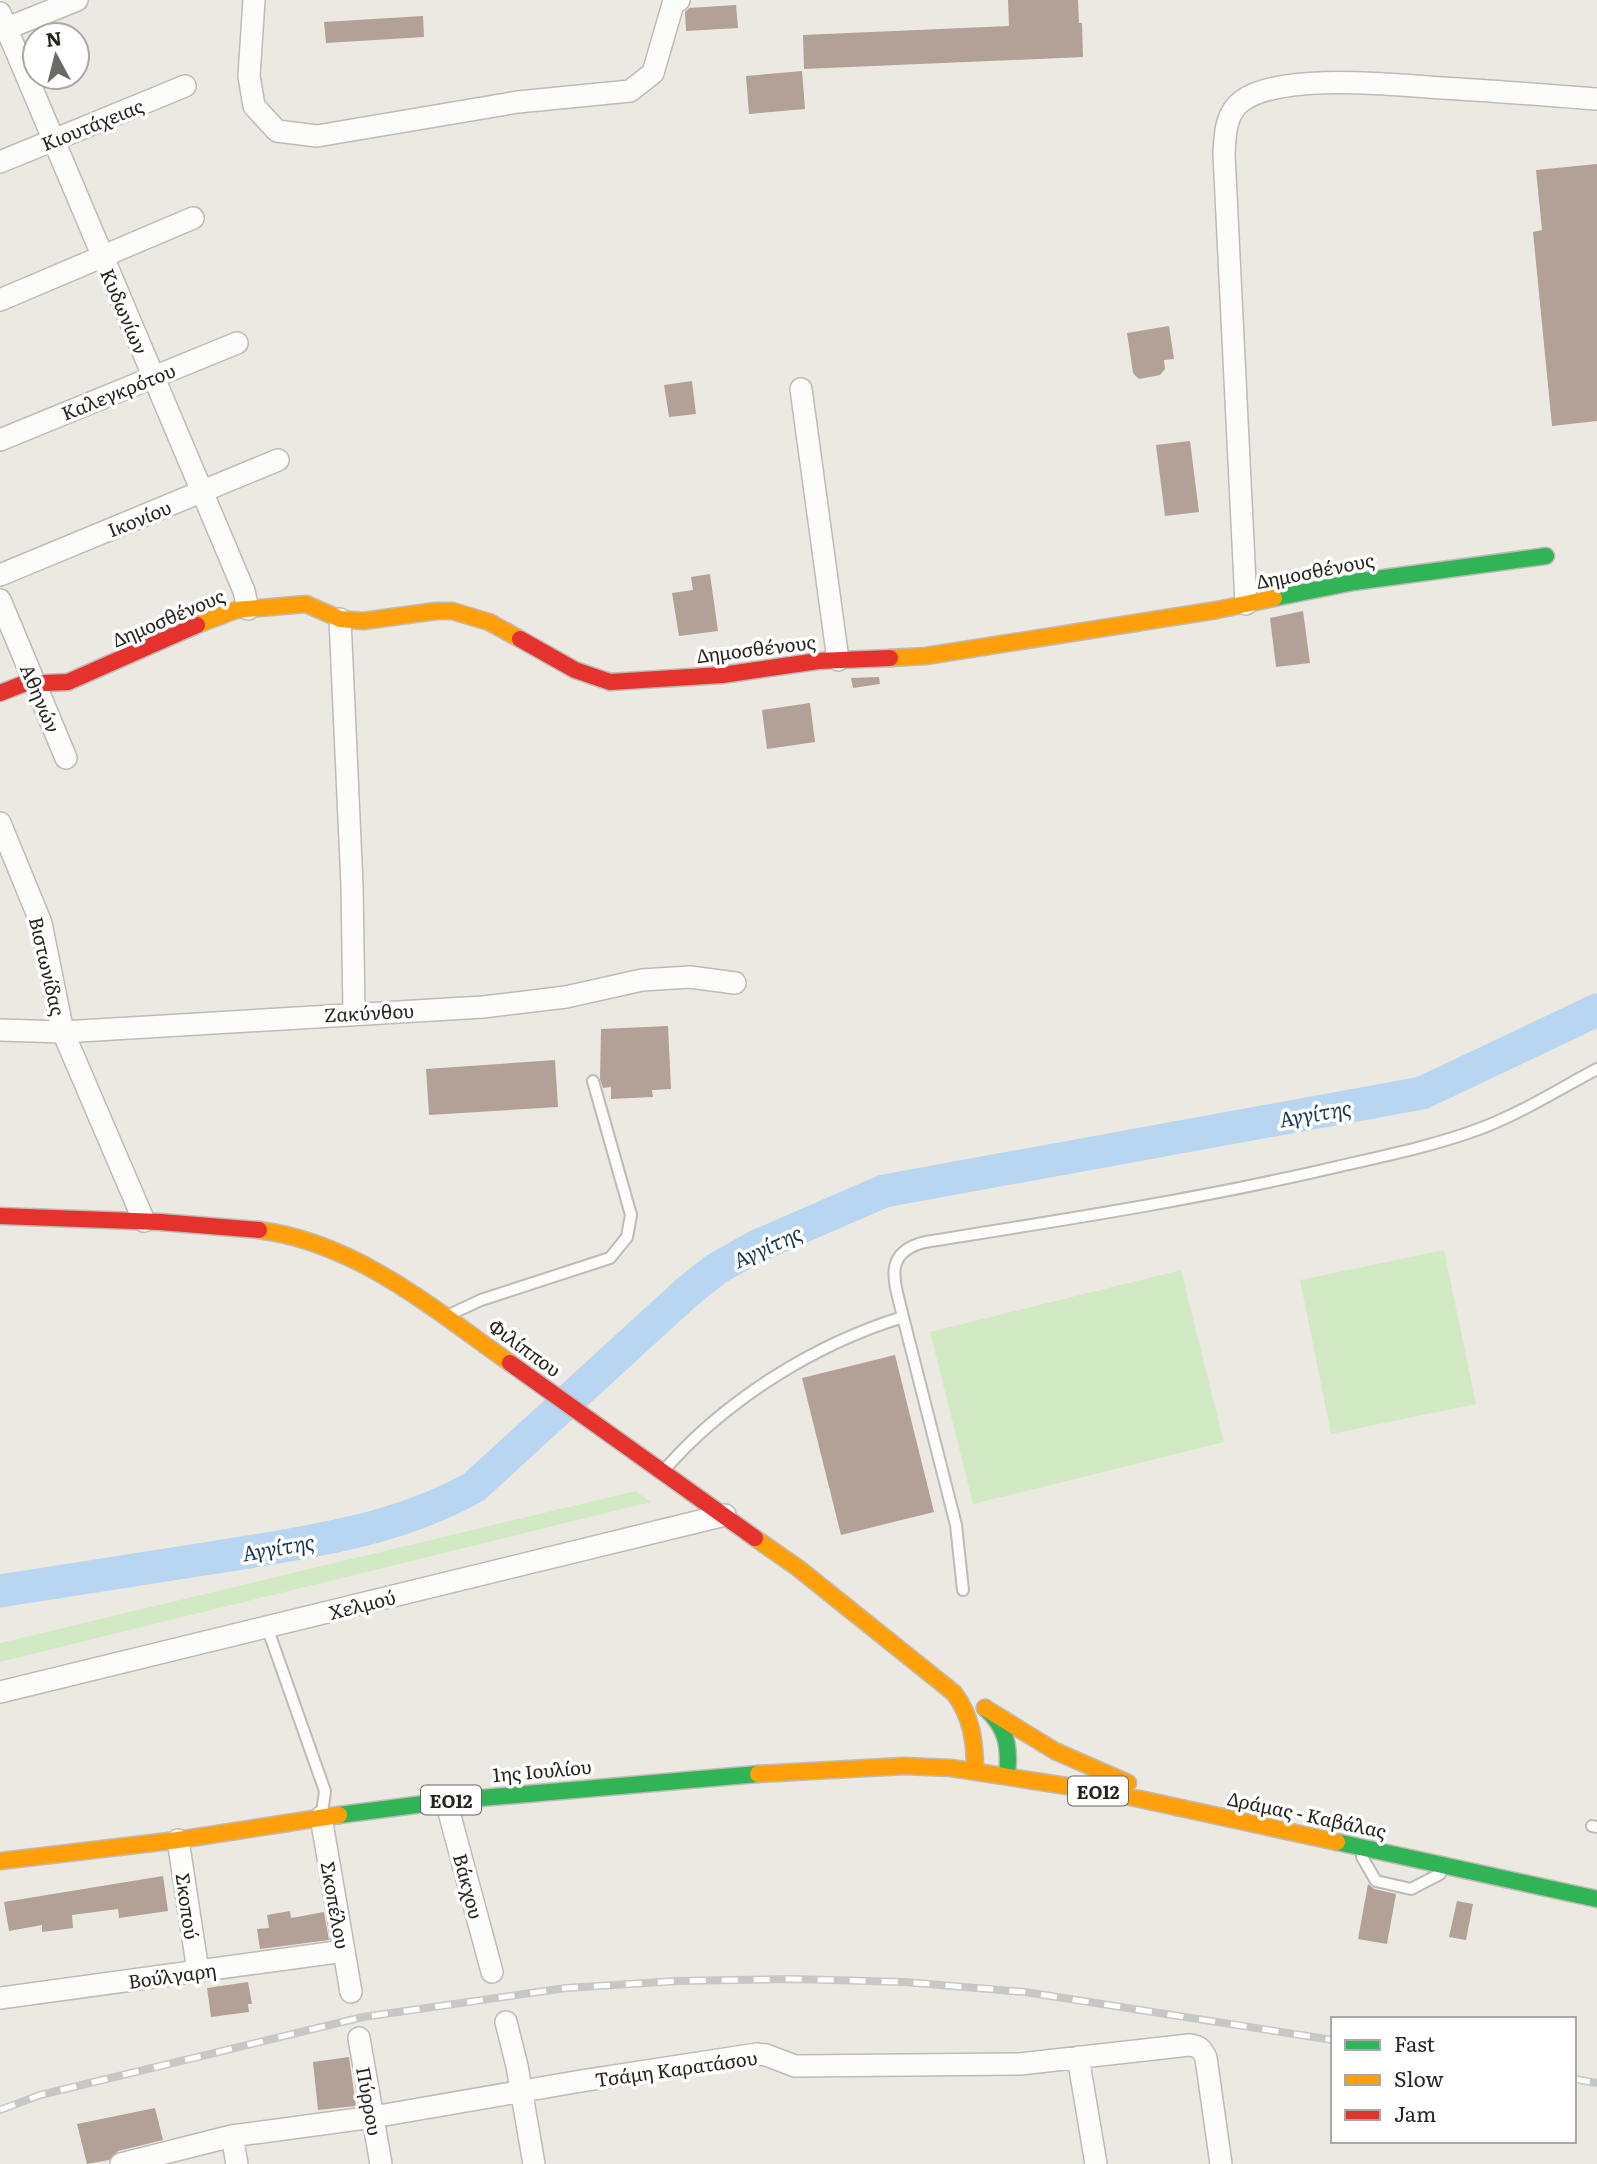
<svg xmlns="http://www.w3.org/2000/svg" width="1597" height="2164" viewBox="0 0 1597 2164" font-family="Literata,serif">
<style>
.green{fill:#d2eac4}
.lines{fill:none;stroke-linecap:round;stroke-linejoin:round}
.river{stroke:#b8d6f1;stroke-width:33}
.building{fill:#b3a097}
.lane-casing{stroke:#bebbb7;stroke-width:14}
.street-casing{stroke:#bebbb7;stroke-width:24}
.fast-casing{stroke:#bebbb7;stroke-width:19}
.slow-casing{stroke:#bebbb7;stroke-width:19}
.jam-casing{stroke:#bebbb7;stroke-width:19}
.lane{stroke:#fcfcfb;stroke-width:10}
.street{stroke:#fcfcfb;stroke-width:21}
.fast{stroke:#30b455;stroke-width:16}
.slow{stroke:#ff9f0a;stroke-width:16}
.jam{stroke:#e5322d;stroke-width:16}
.rail-casing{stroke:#c7c7c5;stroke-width:8}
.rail{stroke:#fff;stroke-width:5;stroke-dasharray:16;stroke-linecap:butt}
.labels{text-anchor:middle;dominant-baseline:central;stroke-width:7;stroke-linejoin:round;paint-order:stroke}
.shield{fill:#fff;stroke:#686664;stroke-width:2}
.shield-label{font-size:18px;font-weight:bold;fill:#282521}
.street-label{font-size:19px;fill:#282521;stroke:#fff}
.water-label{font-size:21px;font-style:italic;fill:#163852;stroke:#fff}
</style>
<rect width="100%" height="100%" fill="#ece9e2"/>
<!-- green -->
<path class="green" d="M1444 1250 1476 1404 1331 1434 1300 1280Z
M1181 1270 1224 1442 973 1504 930 1332Z
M635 1491 651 1502 0 1662V1643Z"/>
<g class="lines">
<!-- river -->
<path class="river" d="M0 1591C72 1580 145 1568 217 1557 304 1543 396 1531 474 1487L686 1293 716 1269 755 1247 884 1191 1422 1093 1597 1010"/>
</g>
<!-- building -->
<path class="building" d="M1008 0H1078L1079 23H1082L1083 57 804 69 803 35 1009 26Z
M736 5 738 28 686 31 685 12 689 8Z
M423 16 424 37 326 43 324 22Z
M802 71 805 109 749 114 746 76Z
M1597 164V421L1552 426 1533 232 1542 230 1536 170Z
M1169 326 1174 359 1164 360 1165 369 1160 375 1139 379 1133 373 1127 333Z
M692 381 696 414 669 417 664 385Z
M1190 441 1199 512 1165 516 1156 445Z
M710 574 718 631 679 636 672 593 693 590 691 577Z
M1303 611 1310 663 1276 667 1270 618Z
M879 677 880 684 853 688 851 678Z
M810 703 815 742 767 749 762 710Z
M668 1026 671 1089 652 1090 653 1097 611 1099V1087L603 1088 600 1079 601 1029Z
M555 1060 558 1107 429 1115 426 1069Z
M895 1355 934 1512 841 1535 802 1378Z
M163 1876 168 1911 119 1918 118 1909 72 1915 73 1928 42 1932V1925L9 1931 4 1902Z
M1368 1884 1374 1889 1396 1894 1387 1944 1358 1939Z
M1457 1901 1473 1904 1466 1940 1449 1937Z
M290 1911 291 1918 324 1912 329 1940 260 1949 257 1929 269 1928 267 1915Z
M248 1982 252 2004H248L249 2012 211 2017 207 1988Z
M349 2057 356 2106 318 2110 313 2062Z
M155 2108 163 2140 118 2151 109 2160 87 2164 77 2124Z"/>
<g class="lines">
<!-- lane casing -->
<g class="lane-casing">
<path id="lane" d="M451 1314 481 1300 610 1258 627 1237 631 1215 593 1081
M903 1317 956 1525 963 1590
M666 1468C727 1399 815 1344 903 1317 896 1285 880 1253 925 1242 1063 1220 1200 1199 1336 1167 1384 1156 1433 1146 1479 1129 1520 1114 1559 1089 1597 1069
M267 1627 325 1791 322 1813
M1592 1826 1597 1827
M1362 1857 1376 1881 1411 1889 1440 1874"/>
</g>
<!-- street casing -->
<g class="street-casing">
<path id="street" d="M254 0 249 76 254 106 277 131 317 136 518 102 630 91 653 73 673 4 679 0
M0 13 244 591 248 609
M0 31 77 0
M0 162 185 86
M0 300 193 218
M801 389 838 660
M0 440 237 343
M0 575 278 460
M0 600 66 758
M1246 604 1224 154C1225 136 1225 113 1242 101 1282 72 1394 85 1442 88 1494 91 1545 95 1597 99
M340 619 352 885 354 1013
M0 823 41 923 63 1032 144 1221
M0 1030 63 1032 483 1007 566 997 642 980 690 977 735 983
M0 1692 725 1515
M446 1801 492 1972
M321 1817 351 1992
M178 1840 198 1971
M0 1998 344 1951
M506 2022 517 2066 534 2164
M359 2038 381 2164
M1078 2057 1096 2164
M232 2136 237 2164
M121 2164 232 2136 373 2117 581 2081 757 2054 766 2055 795 2066 1020 2064 1189 2045C1199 2046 1202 2049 1206 2058L1221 2164"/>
</g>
<!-- fast casing -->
<g class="fast-casing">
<path id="fast" d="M1274 598 1354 582 1546 556
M985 1708C1007 1727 1010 1748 1007 1775
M339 1815 446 1801 758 1774
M1337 1842 1597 1899"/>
</g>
<!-- slow casing -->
<g class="slow-casing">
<path id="slow" d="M197 625 236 610 306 604 340 619 363 621 436 611H452L489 622 520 639
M890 658 926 656 1217 610 1274 598
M259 1230C357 1243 432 1308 510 1363
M755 1538 798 1568 954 1693C972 1717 975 1742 975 1771
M985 1708 1055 1751 1128 1783
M758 1774 904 1766 951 1768 1112 1793 1337 1842
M0 1861 178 1840 339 1815"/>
</g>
<!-- jam casing -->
<g class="jam-casing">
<path id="jam" d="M520 639 575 670 610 682 722 675 818 661 890 658
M0 693 23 684 68 682 197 625
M0 1216 160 1222 259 1230
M510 1363 755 1538"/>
</g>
<!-- lane -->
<use href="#lane" class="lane"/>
<!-- street -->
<use href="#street" class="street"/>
<!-- fast -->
<use href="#fast" class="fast"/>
<!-- slow -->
<use href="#slow" class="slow"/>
<!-- jam -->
<use href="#jam" class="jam"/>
<!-- rail casing -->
<g class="rail-casing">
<path id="rail" d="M1574 2079 1597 2083
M0 2110 40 2095 363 2017 566 1988 678 1981 792 1979 905 1982 1025 1992 1333 2040"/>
</g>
<!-- rail -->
<use href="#rail" class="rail"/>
</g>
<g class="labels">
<!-- shield labels -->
<g class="shield">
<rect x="1068" y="1776.5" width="60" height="29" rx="5"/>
<rect x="421" y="1785.5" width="60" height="29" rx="5"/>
</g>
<g class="shield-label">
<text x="1098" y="1791">ΕΟ12</text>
<text x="451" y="1800">ΕΟ12</text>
</g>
<!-- street labels -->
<g class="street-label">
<text transform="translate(92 124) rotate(-22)">Κιουτάχειας</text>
<text transform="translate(125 311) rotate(67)">Κυδωνίων</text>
<text transform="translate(118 391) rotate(-22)">Καλεγκρότου</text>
<text transform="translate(139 518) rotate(-22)">Ικονίου</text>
<text transform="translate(1315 570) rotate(-11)">Δημοσθένους</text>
<text transform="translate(168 617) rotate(-23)">Δημοσθένους</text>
<text transform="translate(756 648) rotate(-7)">Δημοσθένους</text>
<text transform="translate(41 698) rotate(67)">Αθηνών</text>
<text transform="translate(48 966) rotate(77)">Βιστωνίδας</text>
<text transform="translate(369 1012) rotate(-3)">Ζακύνθου</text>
<text transform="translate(525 1347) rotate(36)">Φιλίππου</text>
<text transform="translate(362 1604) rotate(-14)">Χελμού</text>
<text transform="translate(542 1770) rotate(-5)">1ης Ιουλίου</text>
<text transform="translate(1307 1814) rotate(12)">Δράμας - Καβάλας</text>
<text transform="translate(469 1886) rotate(75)">Βάκχου</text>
<text transform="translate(336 1905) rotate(80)">Σκοπέλου</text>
<text transform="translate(188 1906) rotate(82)">Σκοπού</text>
<text transform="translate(172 1975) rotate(-8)">Βούλγαρη</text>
<text transform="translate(676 2068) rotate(-8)">Τσάμη Καρατάσου</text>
<text transform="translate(370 2101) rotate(80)">Πύρρου</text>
</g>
<!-- water labels -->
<g class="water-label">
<text transform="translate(1315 1112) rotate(-10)">Αγγίτης</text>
<text transform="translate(767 1245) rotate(-25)">Αγγίτης</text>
<text transform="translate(278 1546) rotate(-10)">Αγγίτης</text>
</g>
</g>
<!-- legend -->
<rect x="1331" y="2017" width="245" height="126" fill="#ffffff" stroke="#a9a8a6" stroke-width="2"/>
<rect x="1345" y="2040" width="35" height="10" fill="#30b455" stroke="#a9a8a6" stroke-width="2"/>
<text x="1394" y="2052" font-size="21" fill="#282521">Fast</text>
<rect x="1345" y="2075" width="35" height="10" fill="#ff9f0a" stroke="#a9a8a6" stroke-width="2"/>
<text x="1394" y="2087" font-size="21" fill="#282521">Slow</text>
<rect x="1345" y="2110" width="35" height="10" fill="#e5322d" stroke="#a9a8a6" stroke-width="2"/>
<text x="1394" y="2122" font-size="21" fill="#282521">Jam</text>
<!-- north arrow -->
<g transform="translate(56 56) rotate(353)"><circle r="33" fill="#ffffff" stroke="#a9a8a6" stroke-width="2"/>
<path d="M0-5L12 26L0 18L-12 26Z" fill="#6d6a65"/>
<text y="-10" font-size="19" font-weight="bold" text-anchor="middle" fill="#282521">N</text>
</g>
</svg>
